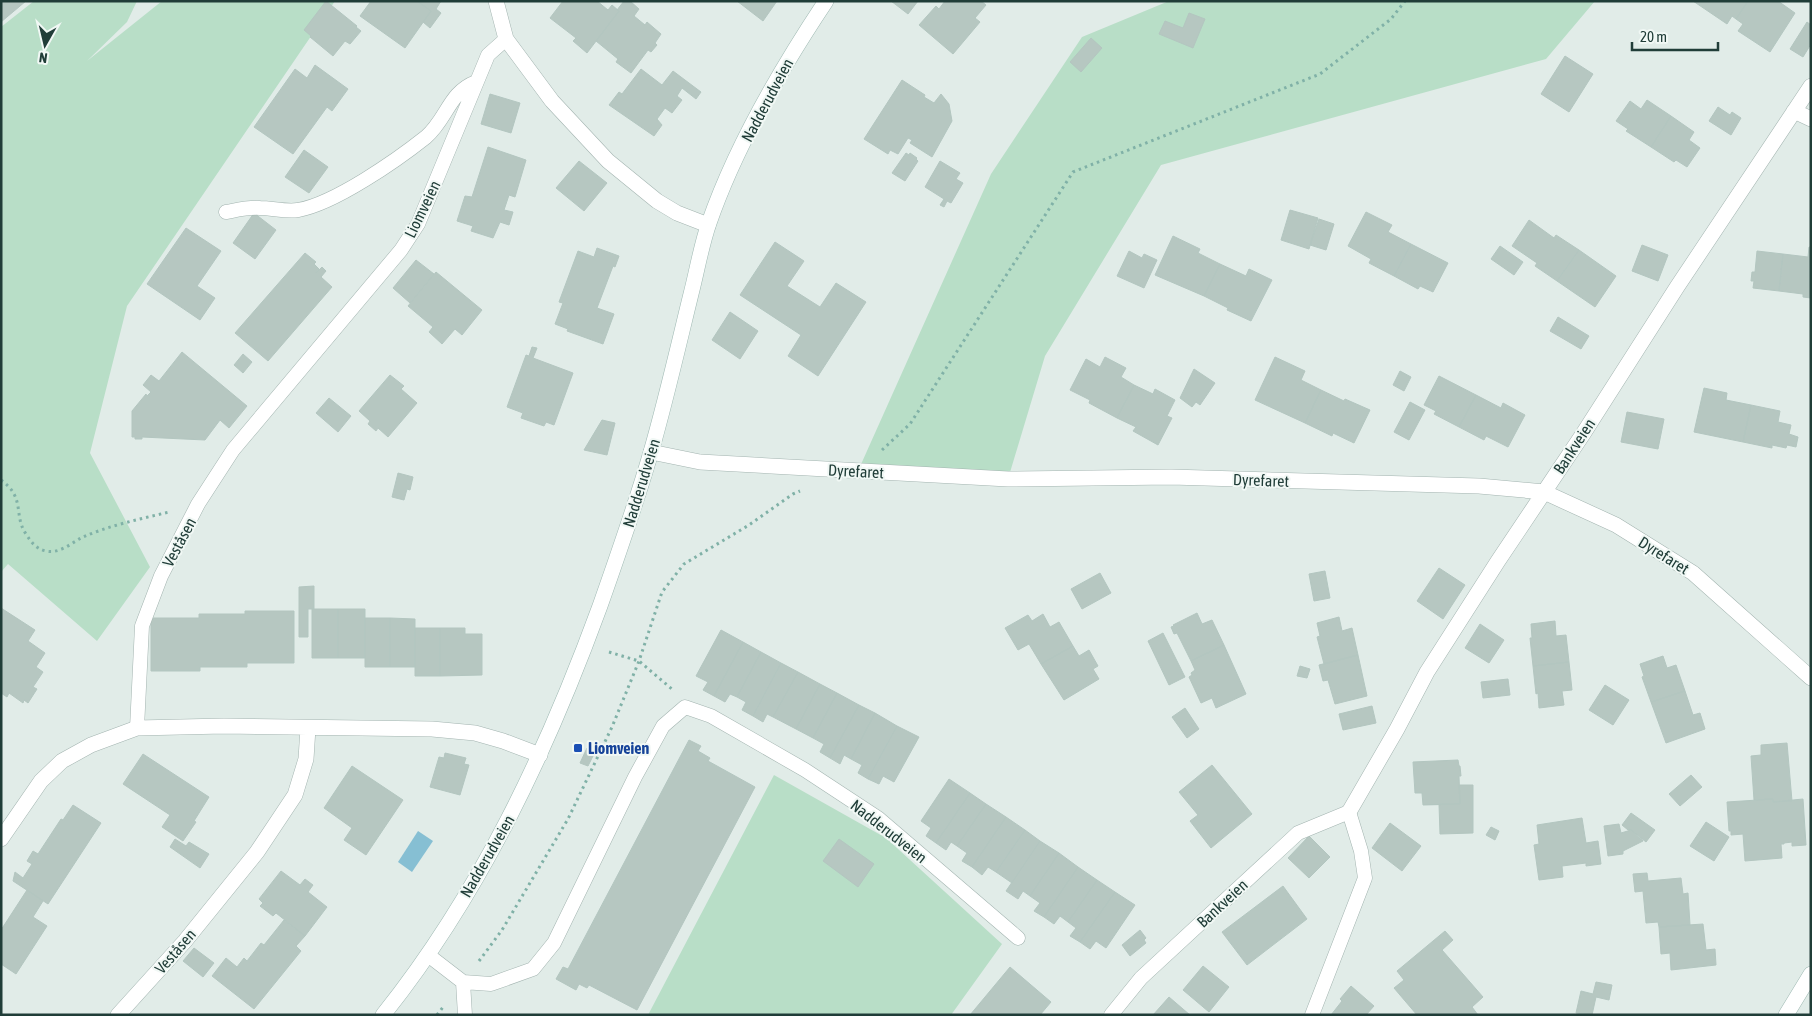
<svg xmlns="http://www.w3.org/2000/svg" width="1812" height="1016" viewBox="0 0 1812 1016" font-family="'Asap Condensed',sans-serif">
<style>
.green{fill:#b8dec7}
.water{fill:#86bfd3}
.building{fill:#b6c7c1;stroke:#b3c6c0}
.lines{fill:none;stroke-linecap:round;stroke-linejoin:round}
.lane-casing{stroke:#a3b4b0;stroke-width:15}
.street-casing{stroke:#a3b4b0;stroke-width:16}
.secondary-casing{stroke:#9eb8b2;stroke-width:16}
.path{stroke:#80b1a7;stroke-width:3;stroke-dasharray:2.5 4;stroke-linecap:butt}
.lane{stroke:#fff;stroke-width:14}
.street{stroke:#fff;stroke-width:15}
.secondary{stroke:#fff;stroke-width:15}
.transit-dot{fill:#1a4fb4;stroke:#f1f8f5;stroke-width:2}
.labels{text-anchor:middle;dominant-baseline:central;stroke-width:4;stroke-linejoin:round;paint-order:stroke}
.street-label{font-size:16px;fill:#203d38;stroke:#f1f8f5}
.transit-label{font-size:16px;font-weight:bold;fill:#164399;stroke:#f1f8f5;text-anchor:start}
</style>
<rect width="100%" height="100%" fill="#e1ece8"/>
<!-- green -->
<path class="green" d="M34 1H137L127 22 87 61 162 1H335L127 306 90 453 150 567 97 641 8 564 1 572V27Z
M1169 1H1595L1546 59 1161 165 1045 356 1008 479 858 471 991 174 1082 37Z
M774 775 886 838 1002 944 951 1015H648Z"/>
<!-- water -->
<path class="water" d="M418 831 433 841 412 872 398 862Z"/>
<!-- building -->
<path class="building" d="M1 1H26L1 22Z
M326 1 357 26 356 27 361 31 350 44 345 41 333 56 310 37 311 36 304 30Z
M371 1H417L431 11 405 48 360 16Z
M417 1H441L436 9 441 13 430 28 423 22 431 11Z
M563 1H597L608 10 612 5 619 11 587 53 573 41 576 38 550 18Z
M624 1H630L639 9 634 16 645 25 647 22 661 34 655 43 657 45 651 52 648 50 631 73 616 62 618 59 596 41 619 11 617 10Z
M737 1H777L763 21Z
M891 1H918L908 14Z
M945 1H981L986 5 975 18 980 22 953 54 919 25 936 6 939 9Z
M1693 1H1748L1736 19 1732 16 1727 24Z
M1748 1H1778L1795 13 1770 52 1738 31 1743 24 1736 19Z
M1189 13 1205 19 1193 48 1159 34 1165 21 1183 28Z
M1807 22 1811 25V44L1803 57 1790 49Z
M1091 38 1102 48 1081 72 1070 62Z
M1565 56 1593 74 1569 112 1541 94Z
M315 65 348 89 332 111 327 107 293 154 254 127 295 69 307 78Z
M641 69 662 85 673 71 701 92 696 99 682 88 677 96 682 100 672 113 665 108 657 119 662 125 654 136 609 105 619 92 622 94Z
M902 80 925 95 924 97 934 103 941 94 949 104 952 121 932 157 910 143 912 140 908 138 898 154 890 150 888 154 864 139Z
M490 94 520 103 511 133 481 124Z
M1647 100 1671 116 1651 147 1626 131 1628 129 1616 121 1630 101 1641 109Z
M1718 107 1730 115 1732 112 1741 118 1731 135 1709 121Z
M1671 116 1694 132 1689 140 1700 148 1687 167 1676 160 1674 162 1651 147Z
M488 147 526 160 515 197 509 195 504 210 513 212 509 225 500 222 493 238 471 231 473 226 457 221 465 196 472 197Z
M304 150 328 167 309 193 285 177Z
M906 153 909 155 910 153 917 158 916 159 918 161 905 181 892 173Z
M579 161 607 183 584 211 556 188Z
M940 161 960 173 956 179 963 183 951 203 947 201 944 207 940 205 944 199 925 187Z
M1290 210 1318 218 1309 249 1281 240Z
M1366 212 1392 225 1388 232 1411 244 1394 276 1369 263 1371 259 1348 246Z
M254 213 276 230 255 259 233 243Z
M1319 219 1334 224 1326 250 1310 245Z
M1529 220 1554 238 1556 235 1579 250 1557 281 1535 266 1537 263 1512 246Z
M186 228 221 251 197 286 215 298 200 320 147 284Z
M1173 236 1200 249 1198 253 1220 264 1204 296 1155 275Z
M775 242 804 261 787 286 820 307 836 283 866 302 818 376 788 356 801 335 740 295Z
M1411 244 1448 263 1433 292 1420 286 1418 289 1394 276Z
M1642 245 1668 255 1658 281 1632 271Z
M1500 246 1523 262 1514 275 1491 259Z
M1809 247H1811V298L1803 297V294L1779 291 1783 254 1808 257Z
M597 248 619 256 615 267 613 266 597 308 614 314 603 344 567 331 568 329 555 324 563 303 559 302 578 251 594 257Z
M1579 250 1616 276 1595 307 1557 281Z
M1129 251 1142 258 1144 254 1157 260 1144 288 1117 276Z
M1757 251 1783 254 1779 291 1753 288 1754 281H1751L1752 272H1755Z
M305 253 316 262 314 264 319 269 316 273 322 267 326 271 321 277 332 287 268 361 235 333Z
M416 260 434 274 410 303 393 288Z
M1220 264 1246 276 1249 269 1272 280 1251 321 1227 310 1228 308 1204 296Z
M436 272 482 310 462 335 455 329 442 344 429 332 433 327 408 306Z
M730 312 758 331 740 359 712 340Z
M1558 317 1589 336 1581 349 1550 331Z
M532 347 537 348 533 358 573 373 554 425 546 422 544 426 521 418 523 413 507 407 526 355 529 356Z
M182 352 247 406 229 428 220 420 205 440 142 437V439H135V437H132V411L146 394 147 396 151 392 143 385 151 375 159 381Z
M243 354 252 362 243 373 234 365Z
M1105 357 1126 368 1121 377 1134 385 1117 418 1089 403 1090 400 1070 390 1086 359 1100 367Z
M1275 357 1305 371 1301 380 1321 390 1305 423 1255 400Z
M1194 369 1215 383 1200 405 1196 402 1192 407 1180 398Z
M1400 371 1411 377 1404 391 1393 385Z
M390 375 404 386 401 389 417 403 388 437 378 428 376 431 368 424 370 421 359 411Z
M1439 376 1476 395 1459 427 1434 414 1436 411 1424 405Z
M1134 385 1153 394 1155 389 1175 400 1167 416 1172 418 1158 445 1133 431 1136 427 1117 418Z
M1704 388 1727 393 1726 400 1751 405 1743 442 1694 432Z
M1321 390 1344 401 1345 399 1370 410 1354 443 1333 433 1332 436 1305 423Z
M1476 395 1501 408 1503 403 1525 415 1508 447 1486 436 1484 440 1459 427Z
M329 398 351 416 338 432 316 413Z
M1410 402 1425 410 1409 440 1394 432Z
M1751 405 1780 411 1778 422 1791 425 1789 434 1798 437 1796 447 1787 445 1786 448 1772 445V448L1743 442Z
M1627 412 1664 419 1658 449 1621 442Z
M602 420 615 423 607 455 584 450Z
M398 473 413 477 410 490 407 489 404 500 392 497Z
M1439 568 1465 585 1443 619 1417 601Z
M1325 571 1330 598 1314 601 1309 574Z
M1100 573 1111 593 1082 609 1071 589Z
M314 586V609H308V637H299V587Z
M1 608 35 630 28 641 45 653 36 667 43 672 33 687 37 689 28 703 24 700 23 703 9 693 7 697 1 693Z
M312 609H338V658H312Z
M338 609H365V658H338Z
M245 611H294V663H247V667H200V671H151V618H199V614H245Z
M1197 613 1202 624 1212 620 1224 645 1191 661 1177 633 1174 634 1171 627 1174 626 1173 625Z
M1043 614 1050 627 1059 622 1073 646 1041 664 1029 644 1018 650 1005 628 1028 615 1032 621Z
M1339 617 1342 631 1352 628 1358 655 1324 664 1317 637 1320 636 1317 623Z
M365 618H390V667H365Z
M390 618 415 619V667H390Z
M1555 621 1556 636 1566 635 1569 662 1533 666 1530 638H1532L1531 624Z
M1480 624 1504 640 1489 663 1465 648Z
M415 628H440V676H415Z
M440 628H465V634H482V675L440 676Z
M721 630 743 642 714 696 703 690 708 682 696 676Z
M1163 633 1185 677 1169 685 1148 641Z
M743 642 761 652 737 697 730 694 725 702 714 696Z
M1224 645 1246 694 1216 708 1212 698 1201 703 1189 677 1192 675 1191 673 1195 670 1191 661Z
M1073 646 1079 656 1089 650 1098 666 1093 669 1099 679 1064 700 1041 664Z
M761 652 781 663 753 716 742 710 746 702 737 697Z
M1358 655 1367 696 1335 704 1328 680 1323 681 1319 665Z
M1663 656 1667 668 1676 665 1685 691 1651 702 1642 677 1644 676 1640 664Z
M1569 662 1572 690 1562 691 1564 705 1539 708 1538 693 1536 694 1533 666Z
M781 663 798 672 773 717 767 714 763 722 753 716Z
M1300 666 1310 669 1307 678 1297 676Z
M798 672 820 684 796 729 773 717Z
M1508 679 1510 695 1483 698 1481 682Z
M820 684 837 693 813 738 796 729Z
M1605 685 1629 700 1613 725 1589 710Z
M1685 691 1693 715 1700 713 1705 729 1666 743 1651 702Z
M837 693 859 705 830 758 820 752 824 744 813 738Z
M859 705 875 713 851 759 844 755 840 764 830 758Z
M1372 706 1376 723 1343 730 1339 714Z
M1185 708 1199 729 1187 738 1172 717Z
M875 713 897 726 868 779 858 773 862 765 851 759Z
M897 726 919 737 894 782 883 776 879 784 868 779Z
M689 740 701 746 698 751 710 758 708 761 755 787 637 1010 589 985 587 988 579 984 576 990 556 979 563 967 568 969Z
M1787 743 1792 801 1773 802V799L1754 800 1751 756 1761 755V745Z
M587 748 595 752 588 766 580 763Z
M445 753 466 758 464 764 469 765 460 795 430 787 439 757 444 758Z
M143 754 209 797 194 821 196 822 183 841 162 827 170 815 123 784Z
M1458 760 1459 766H1460L1461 776H1459L1460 804 1423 805 1422 793H1415L1413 762Z
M1212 765 1252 814 1211 848 1190 821 1198 815 1179 792Z
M352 766 403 800 366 855 344 840 352 828 324 808Z
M1691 775 1702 787 1680 806 1669 794Z
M949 779 970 793 936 843 926 836 931 828 921 821Z
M1459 785H1473V833L1440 834 1439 804H1460Z
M970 793 986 804 957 846 951 842 946 850 936 843Z
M1773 799V802L1803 799 1806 845 1792 846V842L1784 843V844H1781L1782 858 1745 861 1743 834 1731 835V831H1729L1727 802Z
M986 804 1006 817 972 867 962 861 967 853 957 846Z
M73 805 101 823 48 904 13 881 15 872 23 878 32 864 27 861 33 851 38 854 61 819 63 820Z
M1631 813 1655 830 1646 842 1631 830H1628L1622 825Z
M1006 817 1025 830 996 872 988 867 982 875 972 867Z
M1582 818 1586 843 1598 841 1601 864 1586 866V863L1562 866 1563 877 1539 880 1534 845 1539 844 1537 825Z
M1706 822 1729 837 1714 861 1690 846Z
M1390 823 1421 846 1402 871 1372 848Z
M1619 824 1621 833 1631 830 1643 841 1623 851V854L1608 856 1604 826Z
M1491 827 1499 831 1495 840 1486 835Z
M1025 830 1040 841 1012 883 996 872Z
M1309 836 1330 857 1309 878 1288 858Z
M175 839 186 846 189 842 209 854 200 868 170 847Z
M839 839 874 864 858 887 823 861Z
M1040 841 1059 853 1030 896 1023 891 1018 899 1006 891Z
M1059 853 1078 867 1044 917 1034 911 1040 903 1030 896Z
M1078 867 1097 880 1068 922 1060 916 1054 924 1044 917Z
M281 871 300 885 305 879 313 885 308 892 327 907 305 936 276 913 273 916 260 906 263 903 259 899Z
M1647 873 1648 881 1681 878 1683 894 1688 893 1690 925 1659 927 1658 922 1646 923 1643 891 1635 892 1633 874Z
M1097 880 1115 892 1080 942 1070 936 1076 928 1068 922Z
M1283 886 1307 919 1247 965 1222 932Z
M27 890 43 901 33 917 47 926 16 974 1 964V930Z
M1115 892 1135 905 1106 948 1096 941 1090 949 1080 942Z
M284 920 305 936 296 946 301 951 254 1009 212 976 226 958 237 967 244 958 247 961 261 943 264 945Z
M1703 924 1706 950 1715 949 1716 965 1671 970 1670 953 1661 954 1659 927Z
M1140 930 1146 938 1144 940 1146 943 1130 956 1122 945Z
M1445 931 1453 940 1442 950 1483 997 1472 1007 1478 1015H1417L1394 988 1404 980 1397 971Z
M194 948 214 963 203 977 183 961Z
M1203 966 1229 987 1209 1012 1183 990Z
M1010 967 1051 1002 1040 1015H970Z
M1596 982 1612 985 1609 1000 1596 997 1592 1015 1576 1013 1581 991 1593 994Z
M1351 986 1374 1006 1366 1015H1331L1342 1001 1340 999Z
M1169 997 1190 1015H1153Z"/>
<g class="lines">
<!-- lane casing -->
<g class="lane-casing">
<path id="lane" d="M226 212C237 210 248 207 260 208 272 208 286 212 298 210 334 204 397 160 426 137 447 119 449 92 476 82
M137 728 142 626 161 576 198 504 233 450 401 250 418 224 488 55 506 39
M428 955 463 982 491 984 533 969 554 943 635 777 663 726 685 707 711 716 805 770 878 818 1018 938
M463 982 465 1015
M1111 1015 1141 978 1298 833 1349 812 1361 851 1365 878 1312 1015"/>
</g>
<!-- street casing -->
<g class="street-casing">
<path id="street" d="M496 1 506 39 552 101 608 161 657 201 677 213 708 225
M1794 111 1811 119
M651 452 700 462 1008 479 1171 477 1479 486 1544 492 1616 525 1693 573 1811 678
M1349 812 1397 729 1427 672 1498 561 1583 434 1677 287 1811 86
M1 839 41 781 62 761 91 745 137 728 224 726 432 729 475 733 503 741 540 755
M118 1015 185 941 257 852 295 795 306 759 308 728"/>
</g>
<!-- secondary casing -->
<g class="secondary-casing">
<path id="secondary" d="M383 1015C480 894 547 751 600 606 618 555 636 504 651 452 666 400 678 347 691 294 697 271 701 246 709 223 736 145 780 70 826 1
M1786 1015 1811 974"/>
</g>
<!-- path -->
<path class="path" d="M882 450 910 424 1073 172 1320 74 1391 19 1405 1
M1 480C26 498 13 515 26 534 31 542 36 549 46 551 59 554 70 544 81 538 107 526 140 519 169 512
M609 652 639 661 673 690
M479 961 502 930 568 819 612 727 639 661 662 592 684 564 749 525 793 494 800 491
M437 1015 443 1007"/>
<!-- lane -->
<use href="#lane" class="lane"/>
<!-- street -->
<use href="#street" class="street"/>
<!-- secondary -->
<use href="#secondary" class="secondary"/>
</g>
<!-- markers -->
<rect class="transit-dot" x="573" y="743" width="10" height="10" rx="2.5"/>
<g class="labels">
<!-- street labels -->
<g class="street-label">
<text transform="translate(767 100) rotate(-62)">Nadderudveien</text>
<text transform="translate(422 209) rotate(-64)">Liomveien</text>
<text transform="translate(1574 446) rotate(-57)">Bankveien</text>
<text transform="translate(856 471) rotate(3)">Dyrefaret</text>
<text transform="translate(1261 480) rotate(2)">Dyrefaret</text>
<text transform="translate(641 483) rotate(-73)">Nadderudveien</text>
<text transform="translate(179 542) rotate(-62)">Veståsen</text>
<text transform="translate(1664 555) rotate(32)">Dyrefaret</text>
<text transform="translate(889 831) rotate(38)">Nadderudveien</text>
<text transform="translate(487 856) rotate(-60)">Nadderudveien</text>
<text transform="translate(1222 903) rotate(-43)">Bankveien</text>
<text transform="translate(175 951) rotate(-49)">Veståsen</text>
</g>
<!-- transit labels -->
<g class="transit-label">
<text x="588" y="748">Liomveien</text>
</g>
</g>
<!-- border -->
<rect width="1812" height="1016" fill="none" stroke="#203d38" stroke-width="5"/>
<!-- north arrow -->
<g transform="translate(45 45) rotate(188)" stroke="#f1f8f5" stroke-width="4" paint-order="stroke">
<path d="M0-4L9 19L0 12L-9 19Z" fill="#203d38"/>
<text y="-8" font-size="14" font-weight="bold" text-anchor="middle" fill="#203d38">N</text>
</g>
<!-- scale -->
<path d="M1632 42v8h86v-8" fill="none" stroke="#203d38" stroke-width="2.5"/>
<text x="1640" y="42" font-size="15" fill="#203d38" stroke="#f1f8f5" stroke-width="4" paint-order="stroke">20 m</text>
</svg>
